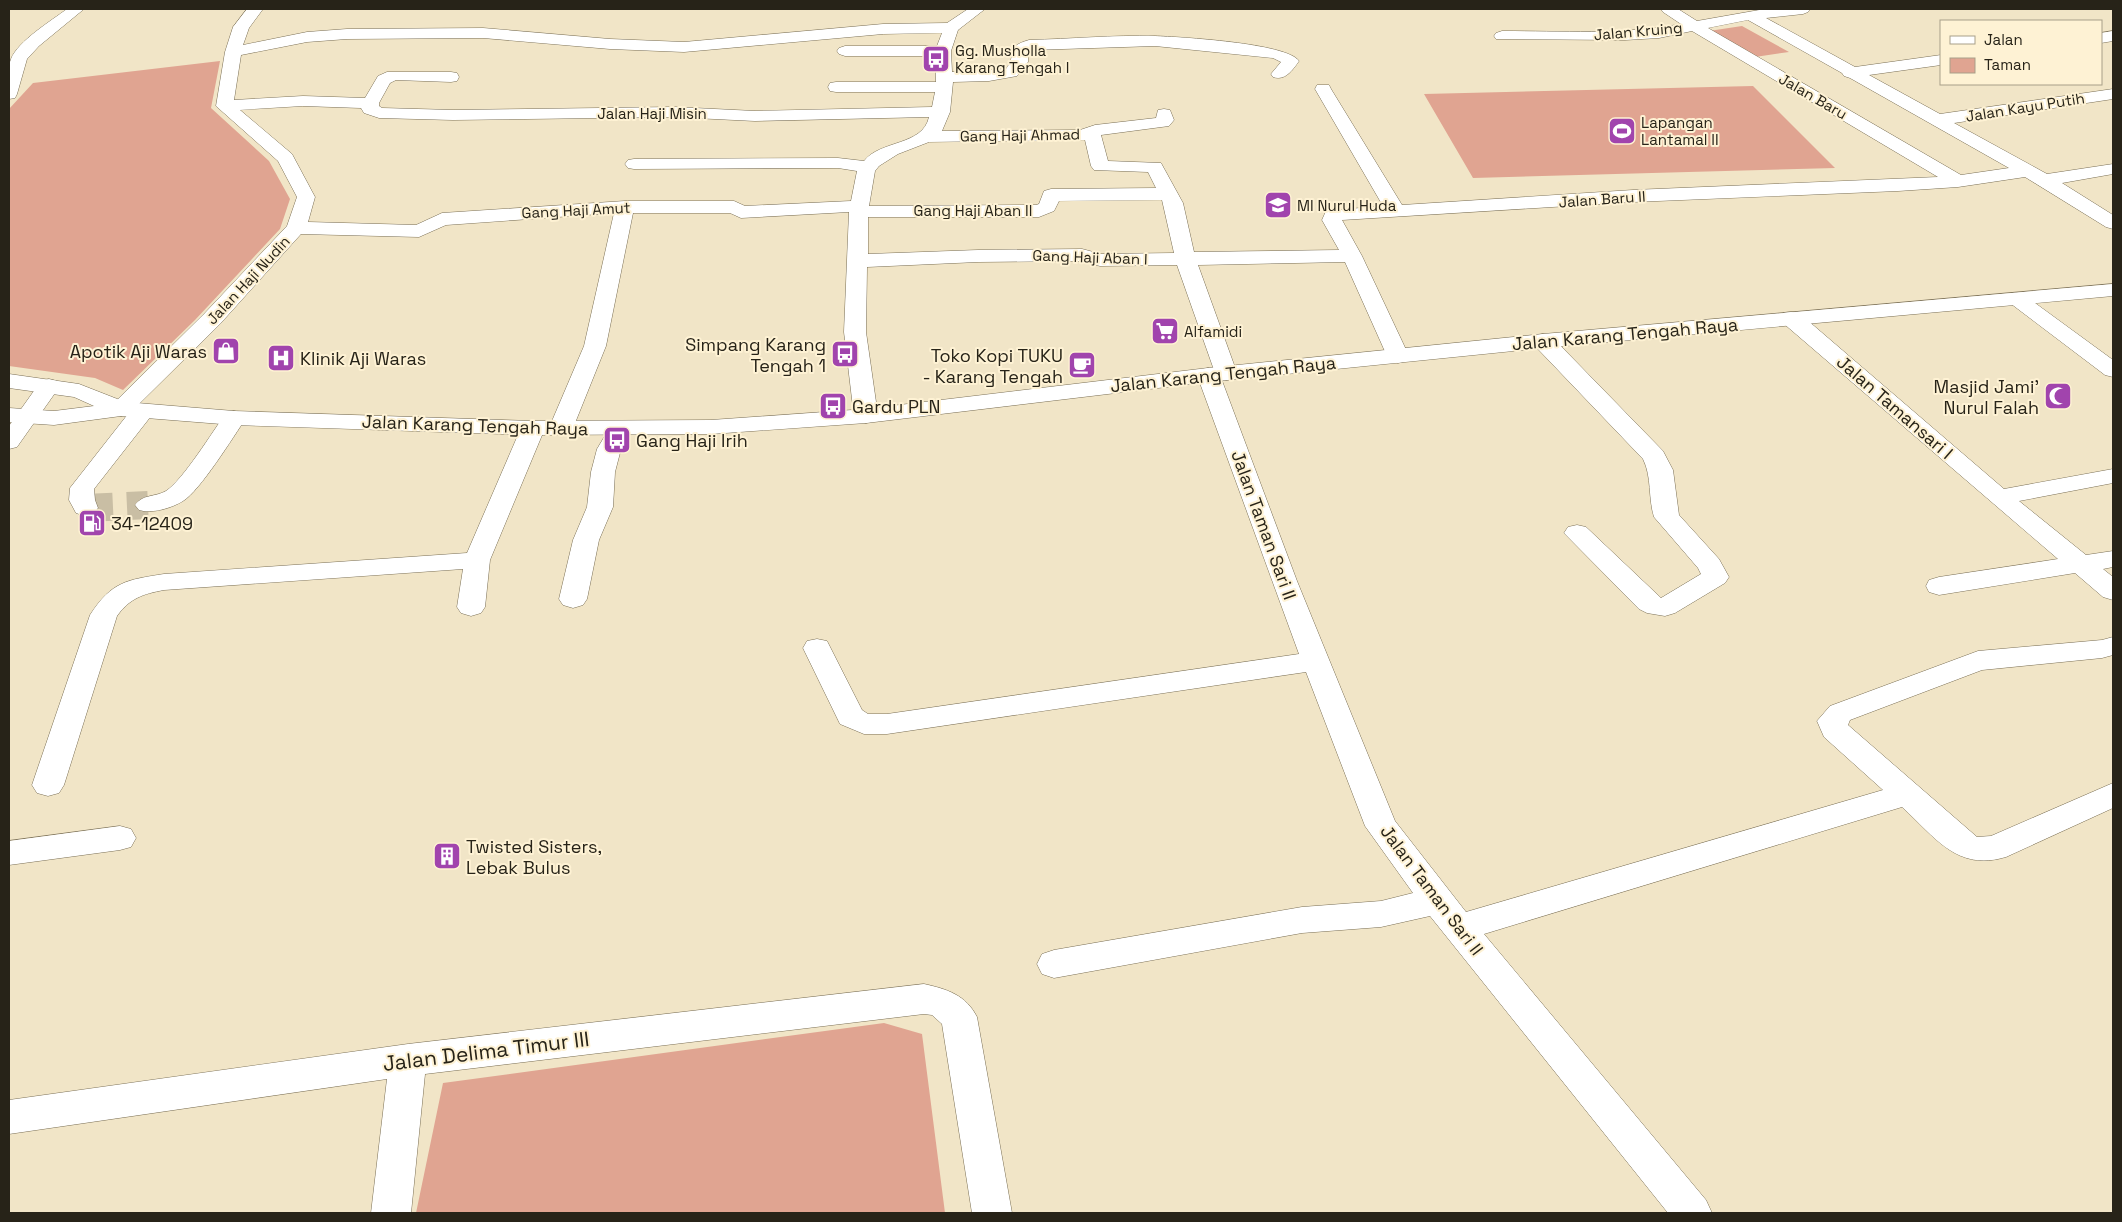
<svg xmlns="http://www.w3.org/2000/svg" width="2122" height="1222" viewBox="0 0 2122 1222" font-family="'Space Grotesk',sans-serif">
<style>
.green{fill:#e0a491}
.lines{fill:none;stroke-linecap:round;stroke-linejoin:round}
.minor-tunnel{stroke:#c9bea4;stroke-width:28;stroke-dasharray:28 14;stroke-linecap:butt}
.minor-casing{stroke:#7a6f55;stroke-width:1}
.major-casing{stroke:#7a6f55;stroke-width:1}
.minor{fill:#fff;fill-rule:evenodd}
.major{fill:#fff;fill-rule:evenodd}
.labels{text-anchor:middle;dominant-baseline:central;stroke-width:4;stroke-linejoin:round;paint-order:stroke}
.far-street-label{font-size:15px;fill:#272318;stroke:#fef2d4}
.far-poi-label{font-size:15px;fill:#272318;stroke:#fef2d4;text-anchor:start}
.street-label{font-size:18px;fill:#272318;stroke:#fef2d4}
.poi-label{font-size:18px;fill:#272318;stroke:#fef2d4;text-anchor:start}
.near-street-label{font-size:21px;fill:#272318;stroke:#fef2d4}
</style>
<rect width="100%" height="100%" fill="#f1e5c7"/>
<!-- green -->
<path class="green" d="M1742 26 1789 52 1755 57 1709 31Z
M220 61 211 108 269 161 290 199 280 229 195 320 123 390 95 378 9 366V109L33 83Z
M1753 86 1835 168 1473 178 1424 94Z
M884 1023 922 1034 945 1213H416L443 1083Z"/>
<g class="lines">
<!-- minor-tunnel -->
<path class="minor-tunnel" d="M85 508 148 505"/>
<!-- minor casing -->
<g class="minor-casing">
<path id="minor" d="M67 9H84L39 46 27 59 17 94 15 98 9 99C9 87 6 71 11 59 18 41 51 21 67 9Z
M247 9H263L249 28 243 45 307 32 347 29 483 28 610 39 684 42 883 24 947 23 968 9H985L958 30 951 51 952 72 1006 69C1018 54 1004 47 1029 40 1071 39 1113 35 1155 36 1179 37 1287 43 1299 61 1292 71 1285 81 1273 77L1271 74 1281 62 1273 58 1155 46 1032 50 1028 51V62L1017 76 989 81 953 82 950 112 942 131 1080 130 1095 125 1156 118 1158 110 1164 109 1170 110 1174 120 1169 126 1101 135 1108 161 1161 163 1183 203 1194 252 1339 250 1322 220 1326 211 1383 206 1315 89 1317 85H1329L1331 89 1402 205 1633 190 1938 177 1692 31 1659 38 1625 40 1496 39 1494 36 1496 33 1502 31C1561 31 1623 35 1681 24L1663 12 1661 9H1678L1697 21 1765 9H1810L1808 12 1803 14 1766 18 1855 67 1941 55V65L1869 75 1940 114 2113 89V99L1954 123 2047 174 2113 164V174L2062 183 2113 215V229L2106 227 2025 177 1958 187 1898 191 1633 202 1342 220 1362 256 1409 356 1406 361 1398 363 1390 361 1387 356 1345 262 1198 265 1237 373 1234 378 1226 380 1221 378 1297 581 1395 821 1466 912 1883 790 1824 737 1817 721 1830 706 1978 651 2102 640 2113 637V655L2102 658 1982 670 1850 720 1848 725 1977 837 1991 836 2113 783V808L2006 857C1957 872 1935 837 1902 807L1484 934 1706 1200 1712 1213H1668L1430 916 1381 927 1302 933 1054 978 1042 974 1037 964 1042 954 1054 950 1302 907 1381 901 1413 893 1365 826 1306 672 887 734H864L840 724 803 648 807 641 817 639 827 641 862 710 868 714H887L1299 654 1197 375 1200 370 1208 368 1214 370 1177 265 1100 266 1081 261 978 262 867 267 866 332 878 416 874 421 866 423 858 421 854 416 844 332 849 212 741 218 730 213H633L606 346 573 428 569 433 561 435 553 433 549 428 584 346 614 213 446 225 419 237 301 234 220 324 138 405 143 404 151 406 155 411 94 489 95 500 98 508 94 513 85 516 76 513 69 500 70 488 128 414 121 416 113 414 109 409 113 404 204 314 287 226 297 197 278 161 216 106 225 52 233 27ZM1748 20 1842 73 1844 76 1850 78 2009 168 1961 175 1708 28ZM942 33 937 46H845L839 48 837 51 839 54 845 56H935L936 82H836L830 83 828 87 830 91 836 92H935L932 107 755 111 674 107 453 110 382 108 379 106V103L390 83 396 80 451 82 457 81 459 77 457 73 451 72H387L378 76 365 98 303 96 234 100 241 55 307 42 347 39 483 38 610 49 684 52 883 34ZM303 106 361 108 364 113 379 118 453 120 674 117 755 121 929 117C923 146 880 140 864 161L838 158 634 159 628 160 625 164 628 168 634 169 838 168 857 171 851 201 745 206 734 201H625L442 213 416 225 308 222 315 197 292 154 240 110ZM1085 140 1091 166 1094 170 1148 172 1156 188 1051 189 1044 191 1039 204 1036 205 869 206 875 171 879 166 898 154 929 142ZM1162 200 1174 253 1101 254 1082 249 978 250 868 254V217H1039L1054 211 1059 201Z
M2113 31V41L2101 43V33Z
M2017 293 2024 295 2113 360V377L2105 375 2010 303 2006 299 2010 295Z
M1791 312 1799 313 2004 489 2113 469V483L2019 501 2086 555 2113 551V567L2103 569 2113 577V600L2103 597 2075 573 1939 595 1929 592 1926 586 1929 580 1939 577 2058 559 1783 323 1780 318 1783 313Z
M1543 334 1551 336 1663 451 1673 470 1679 515 1719 559 1729 577 1725 583 1675 613 1665 616 1647 613 1639 609 1564 533 1568 527 1577 525 1586 527 1661 598 1701 574 1698 568 1654 517C1648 498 1652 477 1643 459L1535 346 1532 341 1535 336Z
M49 379 57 381 60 386 17 447 9 449V426L41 381Z
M234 411 242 413 246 418C234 436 199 492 183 501 172 508 152 514 139 510L135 505C143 494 156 497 166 491 183 480 213 431 226 413Z
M533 421 541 423 545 428 490 560 485 607 481 613 471 616 461 613 457 607 463 569 164 590C143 594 130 598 117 616L64 785 59 793 48 796 37 793 32 785 90 615C112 581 127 580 164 574L467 553 521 428 525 423Z
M620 422 628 424 632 429 621 449 615 472 613 507 599 540 587 599 583 605 573 608 563 605 559 599 573 540 587 507 591 472 597 449 612 424Z
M120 826 131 829 136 838 131 847 120 850 9 865V841Z
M924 984C947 989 966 995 977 1017L1012 1213H972L942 1024 932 1015 924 1014 425 1074 411 1213H371L387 1079 9 1134V1100L408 1044Z"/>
</g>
<!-- major casing -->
<g class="major-casing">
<path id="major" d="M2113 284V296L1543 348 1208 382 866 423 711 434 533 435 234 425 121 416 54 425 9 422V408L54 411 94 406 74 397 9 388V374L79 384 125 402 234 411 533 421 711 420 866 409 1208 368 1543 334Z"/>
</g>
<!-- minor -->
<use href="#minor" class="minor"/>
<!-- major -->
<use href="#major" class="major"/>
</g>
<!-- icons -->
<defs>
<g id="bus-square" transform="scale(1.4375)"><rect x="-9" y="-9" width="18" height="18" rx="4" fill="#a144ad" stroke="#fef2d4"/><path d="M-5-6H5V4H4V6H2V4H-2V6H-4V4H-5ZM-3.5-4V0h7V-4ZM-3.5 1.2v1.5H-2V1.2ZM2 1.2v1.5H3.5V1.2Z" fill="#fff"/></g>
<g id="stadium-square" transform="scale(1.4375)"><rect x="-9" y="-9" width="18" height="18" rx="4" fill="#a144ad" stroke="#fef2d4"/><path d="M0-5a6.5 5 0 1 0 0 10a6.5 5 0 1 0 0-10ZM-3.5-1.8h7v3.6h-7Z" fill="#fff"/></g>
<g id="school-square" transform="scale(1.4375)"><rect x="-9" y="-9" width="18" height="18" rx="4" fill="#a144ad" stroke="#fef2d4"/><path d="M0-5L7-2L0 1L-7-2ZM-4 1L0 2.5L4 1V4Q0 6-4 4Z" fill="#fff"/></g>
<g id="supermarket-square" transform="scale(1.4375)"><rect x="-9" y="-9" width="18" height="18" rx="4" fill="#a144ad" stroke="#fef2d4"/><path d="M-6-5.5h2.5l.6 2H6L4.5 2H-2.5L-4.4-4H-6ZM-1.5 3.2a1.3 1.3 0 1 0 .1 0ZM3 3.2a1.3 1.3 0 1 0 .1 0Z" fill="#fff"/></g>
<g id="shop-square" transform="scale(1.4375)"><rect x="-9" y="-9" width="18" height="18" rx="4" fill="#a144ad" stroke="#fef2d4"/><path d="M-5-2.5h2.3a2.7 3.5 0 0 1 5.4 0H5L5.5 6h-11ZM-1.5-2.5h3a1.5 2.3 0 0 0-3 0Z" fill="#fff"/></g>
<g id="hospital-square" transform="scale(1.4375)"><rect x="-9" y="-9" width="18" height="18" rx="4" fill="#a144ad" stroke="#fef2d4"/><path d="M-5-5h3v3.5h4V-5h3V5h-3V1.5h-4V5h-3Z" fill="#fff"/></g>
<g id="cafe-square" transform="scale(1.4375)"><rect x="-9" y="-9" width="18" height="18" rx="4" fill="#a144ad" stroke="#fef2d4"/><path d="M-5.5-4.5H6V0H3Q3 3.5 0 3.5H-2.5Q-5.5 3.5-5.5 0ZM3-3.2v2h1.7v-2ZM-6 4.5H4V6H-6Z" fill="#fff"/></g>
<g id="mosque-square" transform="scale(1.4375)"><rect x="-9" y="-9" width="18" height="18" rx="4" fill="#a144ad" stroke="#fef2d4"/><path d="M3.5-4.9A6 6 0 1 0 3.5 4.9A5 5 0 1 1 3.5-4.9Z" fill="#fff"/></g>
<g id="fuel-square" transform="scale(1.4375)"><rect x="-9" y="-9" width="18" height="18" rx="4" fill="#a144ad" stroke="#fef2d4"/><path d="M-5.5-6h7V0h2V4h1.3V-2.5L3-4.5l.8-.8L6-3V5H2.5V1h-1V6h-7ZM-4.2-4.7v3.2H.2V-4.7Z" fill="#fff"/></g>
<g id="building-square" transform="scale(1.4375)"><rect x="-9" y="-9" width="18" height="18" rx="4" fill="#a144ad" stroke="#fef2d4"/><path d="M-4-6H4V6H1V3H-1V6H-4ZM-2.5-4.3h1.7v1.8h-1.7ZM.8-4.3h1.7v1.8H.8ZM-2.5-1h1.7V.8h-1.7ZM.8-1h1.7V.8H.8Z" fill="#fff"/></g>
</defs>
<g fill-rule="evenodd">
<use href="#bus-square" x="936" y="59"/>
<use href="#stadium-square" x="1622" y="131"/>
<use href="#school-square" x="1278" y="205"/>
<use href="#supermarket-square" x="1165" y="331"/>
<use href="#shop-square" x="226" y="351"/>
<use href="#bus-square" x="845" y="354"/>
<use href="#hospital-square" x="281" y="358"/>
<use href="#cafe-square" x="1082" y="365"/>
<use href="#mosque-square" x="2058" y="396"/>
<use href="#bus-square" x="833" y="406"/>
<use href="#bus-square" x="617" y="440"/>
<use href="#fuel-square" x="92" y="523"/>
<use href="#building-square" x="447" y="856"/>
</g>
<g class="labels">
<!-- far-street labels -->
<g class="far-street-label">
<text transform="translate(1638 31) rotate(-5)">Jalan Kruing</text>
<text transform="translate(1813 96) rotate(30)">Jalan Baru</text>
<text transform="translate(2025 107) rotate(-9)">Jalan Kayu Putih</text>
<text x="652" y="113">Jalan Haji Misin</text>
<text transform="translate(1020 135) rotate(-1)">Gang Haji Ahmad</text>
<text transform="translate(1602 199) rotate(-4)">Jalan Baru II</text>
<text transform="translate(576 210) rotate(-3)">Gang Haji Amut</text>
<text x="973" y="210">Gang Haji Aban II</text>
<text transform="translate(1090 257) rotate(2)">Gang Haji Aban I</text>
<text transform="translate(248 280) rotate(-47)">Jalan Haji Nudin</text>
</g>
<!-- far-poi labels -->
<g class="far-poi-label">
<text x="955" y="50">Gg. Musholla<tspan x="955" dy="17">Karang Tengah I</tspan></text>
<text x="1641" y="122">Lapangan<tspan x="1641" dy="17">Lantamal II</tspan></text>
<text x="1297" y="205">MI Nurul Huda</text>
<text x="1184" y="331">Alfamidi</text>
</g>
<!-- street labels -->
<g class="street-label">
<text transform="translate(1625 334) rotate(-5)">Jalan Karang Tengah Raya</text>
<text transform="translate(1223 374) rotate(-6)">Jalan Karang Tengah Raya</text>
<text transform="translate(1895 407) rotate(41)">Jalan Tamansari I</text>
<text transform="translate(475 425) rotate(2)">Jalan Karang Tengah Raya</text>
<text transform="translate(1264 525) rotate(70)">Jalan Taman Sari II</text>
<text transform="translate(1432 890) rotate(53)">Jalan Taman Sari II</text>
</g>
<!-- poi labels -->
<g class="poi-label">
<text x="826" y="344" text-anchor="end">Simpang Karang<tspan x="826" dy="21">Tengah 1</tspan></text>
<text x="207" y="351" text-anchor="end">Apotik Aji Waras</text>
<text x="1063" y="355" text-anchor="end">Toko Kopi TUKU<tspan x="1063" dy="21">- Karang Tengah</tspan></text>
<text x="300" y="358">Klinik Aji Waras</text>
<text x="2039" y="386" text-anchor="end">Masjid Jami'<tspan x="2039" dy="21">Nurul Falah</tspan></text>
<text x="852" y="406">Gardu PLN</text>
<text x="636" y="440">Gang Haji Irih</text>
<text x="111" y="523">34-12409</text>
<text x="466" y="846">Twisted Sisters,<tspan x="466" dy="21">Lebak Bulus</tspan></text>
</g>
<!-- near-street labels -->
<g class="near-street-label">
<text transform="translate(486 1051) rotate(-7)">Jalan Delima Timur III</text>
</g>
</g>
<!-- border -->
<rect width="2122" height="1222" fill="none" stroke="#272318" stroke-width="20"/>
<!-- legend -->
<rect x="1940" y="20" width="162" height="65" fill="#fef2d4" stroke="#a89f89"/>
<rect x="1950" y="36" width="25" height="8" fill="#ffffff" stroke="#a89f89"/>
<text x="1984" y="45" font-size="15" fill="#272318">Jalan</text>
<rect x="1950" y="58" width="25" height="15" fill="#e0a491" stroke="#a89f89"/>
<text x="1984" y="70" font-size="15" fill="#272318">Taman</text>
</svg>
